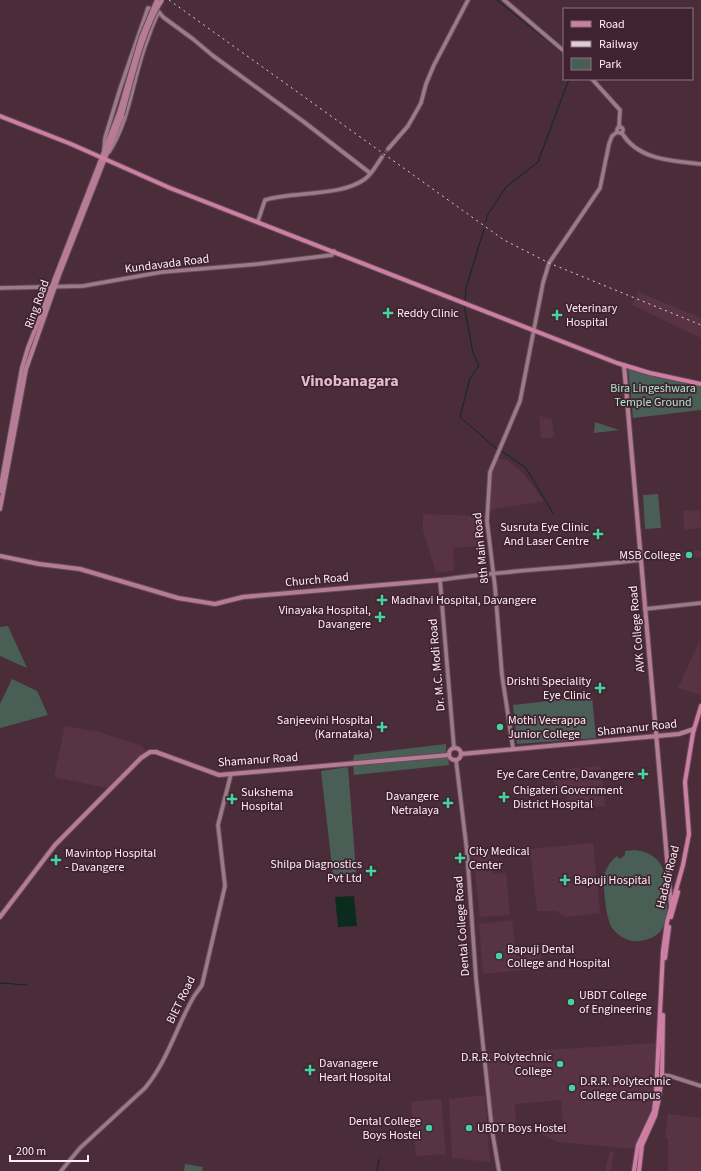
<svg xmlns="http://www.w3.org/2000/svg" width="701" height="1171" viewBox="0 0 701 1171" font-family="'Source Sans 3',sans-serif">
<style>
.built{fill:#583344}
.green{fill:#495f55}
.water{fill:#0a2b1e}
.lines{fill:none;stroke-linecap:round;stroke-linejoin:round}
.stream{stroke:#0a2b1e;stroke-width:1}
.tertiary-tunnel{stroke:#664a56;stroke-width:3.5;stroke-dasharray:3.5 2;stroke-linecap:butt}
.tertiary-casing{stroke:#664c58;stroke-width:5.5}
.secondary-casing{stroke:#664c58;stroke-width:6}
.primary-casing{stroke:#664c58;stroke-width:6}
.tertiary{stroke:#9e7a89;stroke-width:3.5}
.secondary{stroke:#b67c96;stroke-width:4}
.primary{stroke:#ce7ea3;stroke-width:4}
.rail{stroke:#e0ccd4;stroke-width:1;stroke-dasharray:2 4;stroke-linecap:butt}
.secondary-bridge-casing{stroke:#664c58;stroke-width:6;stroke-linecap:butt}
.secondary-bridge{stroke:#b67c96;stroke-width:4}
.poi-dot{fill:#45d49f;stroke:#402330;stroke-width:1.5}
.labels{text-anchor:middle;dominant-baseline:central;stroke-width:3.5;stroke-linejoin:round;paint-order:stroke}
.street-label{font-size:12px;fill:#feedf4;stroke:#402330}
.poi-label{font-size:12px;fill:#feedf4;stroke:#402330;text-anchor:start}
.park-label{font-size:12px;fill:#a9e8ca;stroke:#402330}
.district-label{font-size:16px;font-weight:bold;fill:#e3bccc;stroke:#402330}
</style>
<rect width="100%" height="100%" fill="#4b2d3a"/>
<!-- built -->
<path class="built" d="M638 292 701 318V338L632 305Z
M539 416 552 419 554 437 541 439Z
M498 459 507 460 523 473 544 501 489 510 491 477Z
M700 510 701 528 684 530 683 511Z
M423 514 479 516 480 546 453 548 454 571 436 573 423 530Z
M701 550V557L677 560 676 553Z
M700 640 701 693 700 695 678 688Z
M65 726 99 732 130 742 142 746 145 751 108 788 54 777Z
M601 766 605 806 567 809V793L555 794 553 770Z
M593 843 600 913 566 917 556 911H537L530 849Z
M490 854 493 874 506 873 510 915 480 917 473 856Z
M512 920 517 961V956L541 954 542 968 483 974 479 924Z
M656 1043 653 1114 640 1132 634 1149 558 1142 537 1132 538 1130 563 1127 561 1100 515 1104 516 1132 494 1134 485 1054Z
M485 1095 490 1162 452 1158 449 1099Z
M441 1099 446 1154 416 1156 411 1102Z
M668 1114 701 1118V1171H668V1139L665 1137Z
M610 1151 614 1153 611 1171H605Z"/>
<!-- green -->
<path class="green" d="M628 367 701 384V410L633 418Z
M595 422 619 430 594 433Z
M658 494 661 528 645 529 643 495Z
M8 626 27 668 0 656V627Z
M12 679 37 691 48 715 0 728V704Z
M592 696 596 738 517 744 513 705Z
M446 744V753L353 762 354 755Z
M448 756 449 765 354 775 353 765Z
M348 767 356 872 333 875 321 771Z
M635 850C651 852 663 860 665 878 667 903 675 937 639 941 629 942 619 937 613 929 606 922 602 882 605 873 608 865 611 861 617 856L620 859 625 855V851Z
M185 1164 203 1167 202 1171H184Z"/>
<!-- water -->
<path class="water" d="M354 896 357 926 338 927 335 897Z"/>
<g class="lines">
<!-- stream -->
<path class="stream" d="M497 0 564 54
M486 222 487 216 506 187 538 162 569 79
M465 302 466 288 484 229
M464 305 473 353 479 366 470 378 460 417 498 450
M501 451 526 468 553 513
M0 983 27 985
M377 1171 379 1159"/>
<!-- tertiary-tunnel -->
<path class="tertiary-tunnel" d="M382 157 388 149"/>
<!-- tertiary casing -->
<g class="tertiary-casing">
<path id="tertiary" d="M504 0 564 51
M592 79 620 110 619 127
M617 130a3 3 0 1 1 6 0a3 3 0 1 1-6 0Z
M622 133C638 160 672 161 701 164
M388 149 408 126 421 103 426 84 434 65 468 0
M104 150 105 138 120 89 148 8 159 12 163 17 193 39 212 55 304 122 370 173
M109 152C131 118 133 75 148 38 151 29 154 20 159 12
M258 221 265 200C294 191 340 197 365 179 372 174 377 164 382 157
M0 288 83 286 162 272 258 264 332 255 334 251
M645 609 701 603
M454 748 440 580C506 570 574 568 641 560
M513 748 502 675 495 587 487 521 490 472 520 401 543 283 549 263 600 188 609 144 612 136 617 132
M456 760 467 852 476 978 492 1130 499 1171
M662 1075 670 1076 701 1086
M61 1171 80 1148 145 1088C167 1062 176 1028 193 998 195 994 199 990 202 985L225 886 218 825 231 774"/>
</g>
<!-- secondary casing -->
<g class="secondary-casing">
<path id="secondary" d="M624 365 671 905
M0 491 22 368 28 348 119 113
M0 509 26 369 59 275 122 115
M0 556 39 564 80 569 178 598 215 604 243 597 440 580
M449 754a6 6 0 1 1 12 0a6 6 0 1 1-12 0Z
M461 754 679 734 694 729
M0 917 55 845 141 758 150 752H156L219 775 449 755"/>
</g>
<!-- primary casing -->
<g class="primary-casing">
<path id="primary" d="M0 116 71 144 170 188 617 363 650 373 701 384
M671 917 678 892
M665 958 669 927
M634 1171 638 1145 654 1111 656 1094 663 951 667 922 683 865 689 834 685 782 693 733 701 706
M639 1171 642 1145 655 1116 659 1098 662 1075 663 1015"/>
</g>
<!-- tertiary -->
<use href="#tertiary" class="tertiary"/>
<!-- secondary -->
<use href="#secondary" class="secondary"/>
<!-- primary -->
<use href="#primary" class="primary"/>
<!-- rail -->
<path class="rail" d="M169 0 504 240 549 263 701 325"/>
<!-- secondary-bridge casing -->
<g class="secondary-bridge-casing">
<path id="secondary-bridge" d="M119 113 141 38 157 0
M122 115C131 82 143 27 162 0"/>
</g>
<!-- secondary-bridge -->
<use href="#secondary-bridge" class="secondary-bridge"/>
</g>
<!-- markers -->
<g class="poi-dot">
<path d="M386 307h4v4h4v4h-4v4h-4v-4h-4v-4h4z"/>
<path d="M555 309h4v4h4v4h-4v4h-4v-4h-4v-4h4z"/>
<path d="M596 528h4v4h4v4h-4v4h-4v-4h-4v-4h4z"/>
<circle cx="689" cy="555" r="4"/>
<path d="M380 594h4v4h4v4h-4v4h-4v-4h-4v-4h4z"/>
<path d="M378 611h4v4h4v4h-4v4h-4v-4h-4v-4h4z"/>
<path d="M598 682h4v4h4v4h-4v4h-4v-4h-4v-4h4z"/>
<path d="M380 721h4v4h4v4h-4v4h-4v-4h-4v-4h4z"/>
<circle cx="500" cy="727" r="4"/>
<path d="M641 768h4v4h4v4h-4v4h-4v-4h-4v-4h4z"/>
<path d="M502 791h4v4h4v4h-4v4h-4v-4h-4v-4h4z"/>
<path d="M230 793h4v4h4v4h-4v4h-4v-4h-4v-4h4z"/>
<path d="M446 797h4v4h4v4h-4v4h-4v-4h-4v-4h4z"/>
<path d="M458 852h4v4h4v4h-4v4h-4v-4h-4v-4h4z"/>
<path d="M54 854h4v4h4v4h-4v4h-4v-4h-4v-4h4z"/>
<path d="M369 865h4v4h4v4h-4v4h-4v-4h-4v-4h4z"/>
<path d="M563 874h4v4h4v4h-4v4h-4v-4h-4v-4h4z"/>
<circle cx="499" cy="956" r="4"/>
<circle cx="571" cy="1002" r="4"/>
<circle cx="560" cy="1064" r="4"/>
<path d="M308 1064h4v4h4v4h-4v4h-4v-4h-4v-4h4z"/>
<circle cx="572" cy="1088" r="4"/>
<circle cx="429" cy="1128" r="4"/>
<circle cx="469" cy="1128" r="4"/>
</g>
<g class="labels">
<!-- street labels -->
<g class="street-label">
<text transform="translate(167 264) rotate(-7)">Kundavada Road</text>
<text transform="translate(37 304) rotate(-70)">Ring Road</text>
<text transform="translate(481 548) rotate(-96)">8th Main Road</text>
<text transform="translate(317 580) rotate(-5)">Church Road</text>
<text transform="translate(637 629) rotate(-95)">AVK College Road</text>
<text transform="translate(437 665) rotate(-95)">Dr. M.C. Modi Road</text>
<text transform="translate(637 728) rotate(-6)">Shamanur Road</text>
<text transform="translate(258 760) rotate(-4)">Shamanur Road</text>
<text transform="translate(668 877) rotate(-76)">Hadadi Road</text>
<text transform="translate(462 926) rotate(-94)">Dental College Road</text>
<text transform="translate(181 1000) rotate(-64)">BIET Road</text>
</g>
<!-- poi labels -->
<g class="poi-label">
<text x="566" y="308">Veterinary<tspan x="566" dy="14">Hospital</tspan></text>
<text x="397" y="313">Reddy Clinic</text>
<text x="589" y="527" text-anchor="end">Susruta Eye Clinic<tspan x="589" dy="14">And Laser Centre</tspan></text>
<text x="681" y="555" text-anchor="end">MSB College</text>
<text x="391" y="600">Madhavi Hospital, Davangere</text>
<text x="371" y="610" text-anchor="end">Vinayaka Hospital,<tspan x="371" dy="14">Davangere</tspan></text>
<text x="591" y="681" text-anchor="end">Drishti Speciality<tspan x="591" dy="14">Eye Clinic</tspan></text>
<text x="373" y="720" text-anchor="end">Sanjeevini Hospital<tspan x="373" dy="14">(Karnataka)</tspan></text>
<text x="508" y="720">Mothi Veerappa<tspan x="508" dy="14">Junior College</tspan></text>
<text x="634" y="774" text-anchor="end">Eye Care Centre, Davangere</text>
<text x="513" y="790">Chigateri Government<tspan x="513" dy="14">District Hospital</tspan></text>
<text x="241" y="792">Sukshema<tspan x="241" dy="14">Hospital</tspan></text>
<text x="439" y="796" text-anchor="end">Davangere<tspan x="439" dy="14">Netralaya</tspan></text>
<text x="469" y="851">City Medical<tspan x="469" dy="14">Center</tspan></text>
<text x="65" y="853">Mavintop Hospital<tspan x="65" dy="14">- Davangere</tspan></text>
<text x="362" y="864" text-anchor="end">Shilpa Diagnostics<tspan x="362" dy="14">Pvt Ltd</tspan></text>
<text x="574" y="880">Bapuji Hospital</text>
<text x="507" y="949">Bapuji Dental<tspan x="507" dy="14">College and Hospital</tspan></text>
<text x="579" y="995">UBDT College<tspan x="579" dy="14">of Engineering</tspan></text>
<text x="552" y="1057" text-anchor="end">D.R.R. Polytechnic<tspan x="552" dy="14">College</tspan></text>
<text x="319" y="1063">Davanagere<tspan x="319" dy="14">Heart Hospital</tspan></text>
<text x="580" y="1081">D.R.R. Polytechnic<tspan x="580" dy="14">College Campus</tspan></text>
<text x="421" y="1121" text-anchor="end">Dental College<tspan x="421" dy="14">Boys Hostel</tspan></text>
<text x="477" y="1128">UBDT Boys Hostel</text>
</g>
<!-- park labels -->
<g class="park-label">
<text x="653" y="388">Bira Lingeshwara<tspan x="653" dy="14">Temple Ground</tspan></text>
</g>
<!-- district labels -->
<g class="district-label">
<text x="350" y="381">Vinobanagara</text>
</g>
</g>
<!-- legend -->
<rect x="563" y="8" width="130" height="72" fill="#402330" stroke="#8c747e"/>
<rect x="571" y="21" width="20" height="6" fill="#ce7ea3" stroke="#8c747e"/>
<text x="599" y="28" font-size="12" fill="#feedf4">Road</text>
<rect x="571" y="41" width="20" height="6" fill="#e0ccd4" stroke="#8c747e"/>
<text x="599" y="48" font-size="12" fill="#feedf4">Railway</text>
<rect x="571" y="58" width="20" height="12" fill="#495f55" stroke="#8c747e"/>
<text x="599" y="68" font-size="12" fill="#feedf4">Park</text>
<!-- scale -->
<path d="M10 1155v6h78v-6" fill="none" stroke="#feedf4" stroke-width="2"/>
<text x="16" y="1155" font-size="12" fill="#feedf4" stroke="#402330" stroke-width="3" paint-order="stroke">200 m</text>
</svg>
